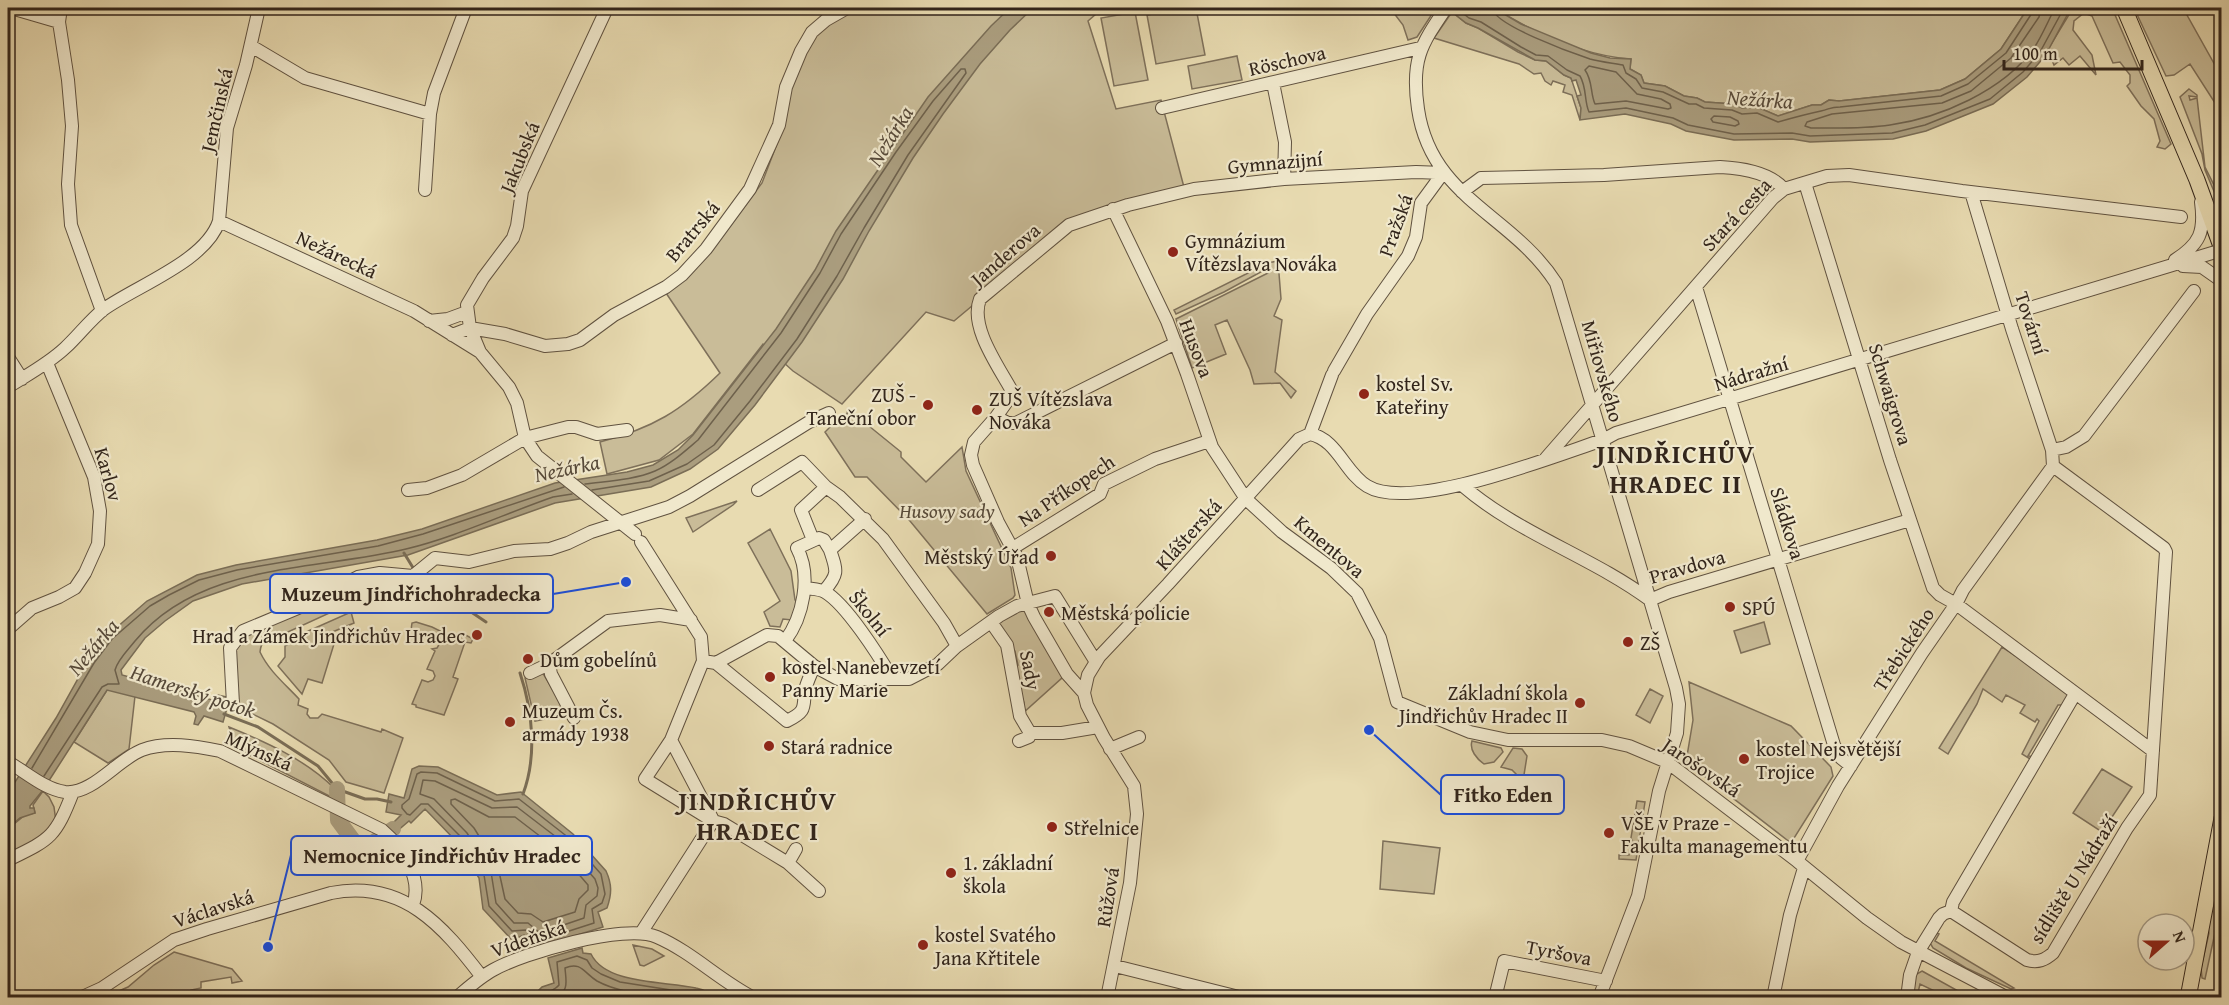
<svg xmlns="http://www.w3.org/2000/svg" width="2229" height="1005" viewBox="0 0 2229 1005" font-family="'Gentium Book Plus',serif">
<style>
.green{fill:#c9bc98;stroke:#7e705a;stroke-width:1.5}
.water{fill:#aa9d7e;stroke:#7a6d56;stroke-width:1.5}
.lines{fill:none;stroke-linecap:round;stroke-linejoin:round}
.shore{stroke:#6e614c;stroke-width:1.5}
.stream{stroke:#7a6d56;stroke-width:3}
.river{stroke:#aa9d7e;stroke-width:16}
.minor-casing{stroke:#605240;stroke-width:14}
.major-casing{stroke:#32251b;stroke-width:17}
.minor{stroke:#f0e8cc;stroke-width:12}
.major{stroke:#e8dbb1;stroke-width:15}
.poi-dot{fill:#8f2418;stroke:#f0e8cc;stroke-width:2}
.labels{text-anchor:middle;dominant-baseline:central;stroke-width:4.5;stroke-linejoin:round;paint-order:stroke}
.street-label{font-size:20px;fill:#32251b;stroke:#f0e8cc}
.poi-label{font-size:20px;fill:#32251b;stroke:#f0e8cc;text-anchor:start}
.park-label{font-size:20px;font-style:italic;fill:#584b3a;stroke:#f0e8cc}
.water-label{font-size:21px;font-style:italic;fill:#564939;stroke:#f0e8cc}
.district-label{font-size:26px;font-weight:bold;letter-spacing:1.5px;fill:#32251b;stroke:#f0e8cc}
.leader{fill:none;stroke:#1d4ed8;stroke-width:2}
.callout-dot{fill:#1d4ed8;stroke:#f0e8cc;stroke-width:2}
.callout{fill:#f0e8cc;stroke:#1d4ed8;stroke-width:2}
.callout-label{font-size:21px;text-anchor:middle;font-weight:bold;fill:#32251b}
</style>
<rect width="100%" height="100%" fill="#e8dbb1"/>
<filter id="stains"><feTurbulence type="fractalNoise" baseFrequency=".00333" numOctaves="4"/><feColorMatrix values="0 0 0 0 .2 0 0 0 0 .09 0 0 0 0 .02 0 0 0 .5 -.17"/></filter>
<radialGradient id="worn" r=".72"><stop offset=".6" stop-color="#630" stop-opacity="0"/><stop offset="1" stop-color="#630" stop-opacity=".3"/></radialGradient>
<!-- green -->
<path class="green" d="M833 8H1103L1088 21 1116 109 1161 100 1185 191 1069 225 954 321 926 312 842 404 793 371 763 344 693 434 659 460 607 474 600 442C653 428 681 411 720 373L666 293 724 234 762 183 783 128 790 89 799 61 833 10Z
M1189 8H1196L1205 55 1156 64 1147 15Z
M1390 8H1436L1417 37 1408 40 1403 25Z
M1494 8H1523L1531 13 1540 8H2028L2001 49 1965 79 1940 90 1839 101 1829 100 1821 105H1812L1778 116 1757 107 1742 108 1734 104 1705 102 1697 98 1684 96 1665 86 1644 83 1641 75 1630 69 1631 59C1583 56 1535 33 1494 8Z
M2073 8H2112L2171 144 2165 149 2157 147 2160 141 2154 119 2141 106 2127 86 2130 83V75L2120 62 2113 63 2092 16 2084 13 2074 21 2073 30 2092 55 2096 75 2080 56 2069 65 2063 58 2054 65 2051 58 2042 59Z
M2134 8H2183L2221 76V109L2216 101 2215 103 2190 64 2174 75 2166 76Z
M1135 12 1148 80 1114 86 1101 18Z
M1452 12 1466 23 1478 28 1518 52 1535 60 1546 61 1564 75 1571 78 1581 108 1580 120 1572 95 1563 92 1565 85 1553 81 1551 85 1545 81 1541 73 1534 74 1519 64 1434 38Z
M1237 56 1242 80 1192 89 1188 66Z
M2189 89 2197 95V97L2189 96 2190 100 2197 98 2205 167 2216 189 2221 193V208L2205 170 2202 154 2180 97Z
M1278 261 1281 299 1274 316 1282 320 1275 372 1296 391 1291 398 1280 383 1254 384 1250 370 1227 320 1215 325 1226 354 1192 368 1176 319 1268 273V268L1224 292 1176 314 1174 310 1268 263Z
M848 409 901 452V457L926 482 962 447 966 471 1011 568 1015 595 1013 598 987 614 910 521 867 477H855L825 432 839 418 847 414Z
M737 501 733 505 693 532 686 518Z
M770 529 791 571 795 600 798 601 792 620 783 619 780 627 770 626 764 612 780 601 748 543Z
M347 586 353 599 349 600 347 605 277 637C266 637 261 641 260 652 269 671 285 684 299 699L298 705 308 709 307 714 310 718H318L322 714 381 732 382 729 403 738 384 793 346 782 329 760 273 724 238 707 233 653 246 633Z
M1020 609 1025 610 1063 677 1023 713 1022 708 1024 703 1014 671 1018 665 1015 651 1011 650 998 625 999 622Z
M351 612 354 623 330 633 334 644 322 683 308 679 302 694 278 666 285 657V646L289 644 288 640Z
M416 622 432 627 458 640 462 633 473 639 471 643 465 642 453 677 458 679 444 715 416 707V705L412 704 422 680 428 682 433 680 435 676 433 671 427 669 435 651 432 649 437 648 440 643 436 635 428 636 411 630 412 623Z
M1764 622 1770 644 1741 653 1734 631Z
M2002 647 2067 690 2069 692 2068 705H2058L2028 756 2036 757 2030 759 2022 754 2039 721 2037 719 2035 722 2020 713 2025 705 2006 695 2002 702 1983 689 1977 704 1948 754 1939 748Z
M541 670 565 710 564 715 535 721 525 678Z
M1689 682 1791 726 1831 767 1833 776 1791 843 1686 762 1693 720Z
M109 689 135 696 129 749 108 763 74 742 107 690Z
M1650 689 1663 696 1650 723 1636 715Z
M229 727C266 742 306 760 334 788L335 799 236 748Z
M1472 741 1501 748 1503 752 1494 762 1484 764C1477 759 1469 750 1472 741Z
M1513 748 1522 749 1527 756 1523 781 1512 770 1501 767Z
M2102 769 2132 787 2102 832 2073 813Z
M43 791 49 797 54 807 56 822 51 832 8 855V829L25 815 35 813 33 805Z
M1637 801 1645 802 1636 860 1619 859V855H1629L1630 845 1633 842 1631 838Z
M1383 841 1440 848 1434 894 1380 889Z
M2217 899H2221V905L2205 979 2202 978 2201 968 2209 933 2208 927 2212 909Z
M1936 933 1939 934 1935 941 2014 988 2011 989 1966 968 1933 948 1930 943Z
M633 945 652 949 664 956 644 966 640 965Z
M174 952 232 969 242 981 232 983 231 977 201 982V988L191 990 193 997H185L184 995 168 998 105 997 128 987 154 965Z
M1922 971 1960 992 1957 997H1947L1920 984 1917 997 1912 998 1915 975Z"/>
<!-- water -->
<path class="water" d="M1010 8H1033L1010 30 980 64 943 114 913 158 869 231 843 279 802 342 755 405 718 449 690 469 651 487 555 503 408 555 242 584 193 601 165 621 145 638 121 670 122 675 212 700 218 695 227 697 228 705 223 722 204 716 198 725 194 724 196 716 194 712 107 690 43 790 30 806V808H34L35 813 20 818 8 828V793L56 718 89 659 108 635 147 601 197 575 236 565 377 540 422 529 555 483 627 472 653 465 678 450 693 435 776 329 815 270 836 231 928 97 991 26Z
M1447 8H1494L1521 24 1591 53 1610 58 1631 59 1630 69 1641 75 1644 83 1665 86 1684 96 1697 98 1705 102 1734 104 1742 108 1757 107 1778 116 1812 105H1821L1829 100 1839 101 1940 90 1965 79 2001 49 2028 8H2071L2045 56 2027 77 1993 104 1926 131 1893 139 1810 142 1792 139 1734 140 1686 131 1671 124 1625 114 1580 120 1581 108 1577 96 1581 95 1576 80 1572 81 1571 78 1564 75 1546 61 1535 60 1478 28 1466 23Z
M419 766 438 767 497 795 521 792 573 834 606 871C612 884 612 894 607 908L598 912 603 927 529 950 524 935 512 940 483 909 479 878 456 841 425 809 411 823 409 821 396 832 390 826 401 815 386 812 389 794 404 798 412 769Z
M582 948 583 953 591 954C606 985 666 981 696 988 703 989 711 994 718 997H532L542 987 554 983 548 958Z"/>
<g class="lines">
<!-- shore -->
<path class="shore" d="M1456 8 1469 18 1481 22 1521 47 1536 55 1548 56 1567 70 1580 76C1587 88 1584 101 1589 112L1626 108 1673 118 1688 125 1734 134 1792 133 1810 136 1892 133 1925 125 1990 99 2023 72 2040 52 2064 8
M1492 8C1494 25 1572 53 1590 59 1601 62 1612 63 1623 65L1626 73 1636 79 1642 88 1663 92 1689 104H1696L1704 108 1732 110 1742 114 1757 113 1778 122C1792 118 1807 114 1821 111 1830 109 1830 107 1840 107L1941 96 1968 84 2006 53 2032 13 2033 8
M2041 8 2039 17 2011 58 1971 91 1942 103 1832 114 1807 122 1805 126 1811 128C1837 128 1864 129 1890 125 1940 118 2003 91 2034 48 2042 36 2048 21 2055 8
M1589 66 1616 72 1637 94 1661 99 1670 104 1671 108 1668 109 1626 101 1595 104C1590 93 1593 81 1585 70Z
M1714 116 1730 117 1738 121 1739 124 1735 126 1713 122 1711 119Z
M585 484C607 481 634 480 655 471 671 464 685 451 698 440L781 333 820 273 841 234 896 152 933 101 961 69H965L966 73 908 155 864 228 837 276 797 339 750 401 714 445 687 464 649 481 592 490
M32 768 94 663 112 639 150 606 169 595 199 580 237 570 378 546 423 534 564 487
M421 772 437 773 495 801 519 799 569 838 601 874 605 894 602 903 592 909 594 923 535 942 526 930 512 931 489 906 484 875 461 837 428 804H421L410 815 407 814 402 808V805L409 799 417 774Z
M44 776 102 687 108 684H119L115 670C118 659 128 650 135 641 200 562 315 571 406 549 456 537 504 514 553 497L572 494
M423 780 435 781 492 808 517 807 564 843 574 855 595 879 598 888 597 896 586 905 584 918 540 933 528 923H514L496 903 491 872 467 833 434 799 420 794Z
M455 799 489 817H515L558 850 588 885V890L579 899 575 912 543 922 531 914 518 913 505 899 498 867 474 828 451 804V800Z
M540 998C546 992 554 991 559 985L557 962 577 956 587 960 592 968 601 974 620 982 696 994 704 998
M553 998C570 992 566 982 565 968 581 961 584 973 597 981 619 993 646 994 671 998"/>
<!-- stream -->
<path class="stream" d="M404 553 415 571
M418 576 486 622
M520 673C533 712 537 757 523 794
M224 714 258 727 318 766 337 789 365 799H377L391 802"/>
<!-- river -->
<path class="river" d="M337 789 338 820 355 843 371 844 393 829"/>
<!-- minor casing -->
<g class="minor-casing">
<path id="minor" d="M11 8 59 22
M61 8 59 22 68 80 72 126 68 184 71 225 102 311
M216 8H217
M1446 8C1420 46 1411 61 1418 109 1431 199 1512 214 1556 283L1676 688 1679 704 1677 733 1659 791 1638 896 1599 998
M251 46 305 78 430 114
M1273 83 1285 142 1284 179
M1162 108 1420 48
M1805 183 1890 460 1933 588 1940 595 1956 604 2153 751
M425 190 430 114 434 93 466 8
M1462 192 1481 178 1604 175 1720 167C1742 168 1769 172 1784 189
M1971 192 2012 329 2052 450 2053 466
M1113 209 1167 321 1187 374 1212 447 1246 499 1282 532 1331 568 1357 593 1380 638 1397 702 1470 732 1508 740H1602L1629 746 1667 762 1797 861 1867 918 1901 942 2008 998
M219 221 414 311 480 352 509 387 517 403 525 438 537 456 635 534
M2175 260C2200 244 2205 232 2201 202
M2183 266 2202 267 2222 281
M1696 287 1834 745 1841 758 1851 766
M429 321 448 319 467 312
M452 335 470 328 505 334 545 346 568 344 580 340 614 315 666 287 682 275 706 249 750 189 779 125 786 87 801 51 812 32 826 20 847 8
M480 352 470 328 467 305 483 278 513 238 517 226 522 191 607 8
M8 357 22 379
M1334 371 1367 314 1408 256 1416 237 1421 203 1443 173
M8 387C27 375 48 364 65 348 78 336 90 320 104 309 138 285 206 261 219 221L227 128 246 65 259 8
M996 417 1008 423H1016L1176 343
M1310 434C1337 439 1345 473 1367 486 1411 513 1554 456 1603 440L1616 433 2222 250
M1310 434 1332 375
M2052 450 2066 447 2084 436 2194 291
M1546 458 1773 198 1784 189 1827 176 1849 175 1962 191 2181 217
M1463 486C1519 534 1592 557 1650 600
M408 490 427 488 462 475 525 438 568 427H576L597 434 627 430
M758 490 802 462 826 487 840 497 883 539 944 623 957 646
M813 540 801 510 826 487
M641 542 701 637 703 661 671 740 645 779 713 821 724 824 788 863 819 891
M1013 548 1100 494 1104 484 1155 459 1209 441
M806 588C812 589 820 589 825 592 846 604 879 656 892 678
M824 591C839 574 837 571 830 550
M1650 600 1669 592 1910 520
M991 622 1007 645 1020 716 1030 733
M8 629 32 608 59 597 75 588 85 573 98 544 100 511 94 477 47 363
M785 641C803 617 812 576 797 548L819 538 824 540 830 550 865 519
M703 661 716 663 767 635 778 636 814 666 838 679H909L938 664 957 646 999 616 1017 606 1055 596 1096 662
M716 663 787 721C807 711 803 708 805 690 807 682 811 674 814 666
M549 664 551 674 574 718
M530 673 549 664 608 621 660 615 691 620
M1084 693 1067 674 1034 617 1028 604 1017 557 998 522 973 465 971 455 974 442 996 417 1013 393C999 367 969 327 980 299L1069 225 1128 205 1194 189 1284 179 1416 172 1443 173
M233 704 230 648 243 631 298 608 358 577 380 573 413 576 435 558 469 562 514 551 550 549 568 543 591 532 669 507 690 496 809 422 829 413
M1030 733H1062L1098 727
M671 740 713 820
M1019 741 1029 737 1030 733
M1110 749 1139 737
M8 762C26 772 44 789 65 792 92 795 118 759 142 750 166 741 196 746 220 751L382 830C402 847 423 878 413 905
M8 860C51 839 55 838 73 792
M1797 861 1838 786 1922 653 1956 604 1963 590 2053 466
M788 863 796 849
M1951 911 2027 960C2038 963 2045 960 2053 953L2127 828 2150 795 2166 552 2164 548 2053 466
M1951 911 1953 902 2075 694
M641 933 713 821
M1115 966 1243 998
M80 998 102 988 174 940 207 929 331 893C403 879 443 926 482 977
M456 998C468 988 480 977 493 970 523 953 625 923 657 937 692 952 720 981 754 998
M1107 998 1130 883 1137 814 1134 786 1104 738 1087 705 1084 693 1088 675 1099 657 1168 584 1299 439 1310 434
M1495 998 1504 961 1606 981
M1773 998 1790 915 1804 868
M1907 998 1910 975 1918 952 1939 918 1943 914 1951 911"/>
</g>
<!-- major casing -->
<g class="major-casing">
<path id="major" d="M2124 8 2197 180 2222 249
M2188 998 2222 818"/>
</g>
<!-- minor -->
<use href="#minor" class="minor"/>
<!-- major -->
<use href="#major" class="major"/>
</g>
<!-- markers -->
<g class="poi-dot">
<circle cx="1173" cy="252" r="6"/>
<circle cx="1364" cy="394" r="6"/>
<circle cx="928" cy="405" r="6"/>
<circle cx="977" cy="410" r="6"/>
<circle cx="1051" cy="556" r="6"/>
<circle cx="1730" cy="607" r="6"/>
<circle cx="1049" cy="612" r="6"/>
<circle cx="477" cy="635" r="6"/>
<circle cx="1628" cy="642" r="6"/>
<circle cx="528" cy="659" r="6"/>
<circle cx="770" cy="677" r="6"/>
<circle cx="1580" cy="703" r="6"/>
<circle cx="510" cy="722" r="6"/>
<circle cx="769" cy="746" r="6"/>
<circle cx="1744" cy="759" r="6"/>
<circle cx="1052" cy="827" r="6"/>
<circle cx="1609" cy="833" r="6"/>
<circle cx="951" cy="873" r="6"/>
<circle cx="923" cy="945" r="6"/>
</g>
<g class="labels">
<!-- street labels -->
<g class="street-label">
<text transform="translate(1287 60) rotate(-13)">Röschova</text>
<text transform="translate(216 110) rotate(-77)">Jemčinská</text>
<text transform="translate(519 157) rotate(-68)">Jakubská</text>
<text transform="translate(1275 162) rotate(-5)">Gymnazijní</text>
<text transform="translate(1736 214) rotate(-47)">Stará cesta</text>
<text transform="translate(1395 225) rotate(-70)">Pražská</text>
<text transform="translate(692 231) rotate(-50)">Bratrská</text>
<text transform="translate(337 254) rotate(25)">Nežárecká</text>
<text transform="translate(1005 254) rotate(-41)">Janderova</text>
<text transform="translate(2032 323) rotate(72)">Tovární</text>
<text transform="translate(1197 348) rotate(69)">Husova</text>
<text transform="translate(1603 371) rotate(74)">Miřiovského</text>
<text transform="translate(1751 373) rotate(-17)">Nádražní</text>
<text transform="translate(1891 394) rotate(73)">Schwaigrova</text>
<text transform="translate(109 474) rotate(74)">Karlov</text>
<text transform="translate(1066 490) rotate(-34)">Na Příkopech</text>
<text transform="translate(1788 523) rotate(73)">Sládkova</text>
<text transform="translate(1188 534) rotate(-48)">Klášterská</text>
<text transform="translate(1330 546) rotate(40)">Kmentova</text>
<text transform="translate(1687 566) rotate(-16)">Pravdova</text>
<text transform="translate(870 613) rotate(51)">Školní</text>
<text transform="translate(1903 649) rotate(-57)">Třebického</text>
<text transform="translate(1031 670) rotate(79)">Sady</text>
<text transform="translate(259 750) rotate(24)">Mlýnská</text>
<text transform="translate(1702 767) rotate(34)">Jarošovská</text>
<text transform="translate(2073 879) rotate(-58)">sídliště U Nádraží</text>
<text transform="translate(1107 897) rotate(-81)">Růžová</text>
<text transform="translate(213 908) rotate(-18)">Václavská</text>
<text transform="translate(528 938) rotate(-19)">Vídeňská</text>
<text transform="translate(1559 952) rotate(11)">Tyršova</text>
</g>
<!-- poi labels -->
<g class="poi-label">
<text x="1185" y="240">Gymnázium<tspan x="1185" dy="23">Vítězslava Nováka</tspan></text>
<text x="1376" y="383">kostel Sv.<tspan x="1376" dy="23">Kateřiny</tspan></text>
<text x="916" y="394" text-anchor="end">ZUŠ -<tspan x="916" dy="23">Taneční obor</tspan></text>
<text x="989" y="398">ZUŠ Vítězslava<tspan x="989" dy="23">Nováka</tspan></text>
<text x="1039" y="556" text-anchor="end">Městský Úřad</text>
<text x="1742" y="607">SPÚ</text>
<text x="1061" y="612">Městská policie</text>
<text x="465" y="635" text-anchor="end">Hrad a Zámek Jindřichův Hradec</text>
<text x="1640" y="642">ZŠ</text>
<text x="540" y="659">Dům gobelínů</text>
<text x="782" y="666">kostel Nanebevzetí<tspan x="782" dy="23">Panny Marie</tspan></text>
<text x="1568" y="692" text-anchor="end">Základní škola<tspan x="1568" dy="23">Jindřichův Hradec II</tspan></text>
<text x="522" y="710">Muzeum Čs.<tspan x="522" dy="23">armády 1938</tspan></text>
<text x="781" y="746">Stará radnice</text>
<text x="1756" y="748">kostel Nejsvětější<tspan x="1756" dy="23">Trojice</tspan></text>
<text x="1621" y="822">VŠE v Praze -<tspan x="1621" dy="23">Fakulta managementu</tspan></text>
<text x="1064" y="827">Střelnice</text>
<text x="963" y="862">1. základní<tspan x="963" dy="23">škola</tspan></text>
<text x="935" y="934">kostel Svatého<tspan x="935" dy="23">Jana Křtitele</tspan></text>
</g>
<!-- park labels -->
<g class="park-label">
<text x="947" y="510">Husovy sady</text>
</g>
<!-- water labels -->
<g class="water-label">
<text transform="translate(1760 99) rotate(4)">Nežárka</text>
<text transform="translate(890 136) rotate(-58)">Nežárka</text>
<text transform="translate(567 468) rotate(-12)">Nežárka</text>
<text transform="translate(93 647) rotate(-50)">Nežárka</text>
<text transform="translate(193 691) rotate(18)">Hamerský potok</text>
</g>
<!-- district labels -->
<g class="district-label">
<text x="1676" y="453">JINDŘICHŮV<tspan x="1676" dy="30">HRADEC II</tspan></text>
<text x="758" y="800">JINDŘICHŮV<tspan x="758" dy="30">HRADEC I</tspan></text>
</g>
</g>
<!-- callouts -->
<path class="leader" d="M626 582L553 594M1369 730L1441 795M268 947L291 855"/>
<g class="callout-dot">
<circle cx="626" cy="582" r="6"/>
<circle cx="1369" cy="730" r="6"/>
<circle cx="268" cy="947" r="6"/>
</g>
<g class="callout">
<rect x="270" y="574" width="283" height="39" rx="6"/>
<rect x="1441" y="775" width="123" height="39" rx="6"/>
<rect x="291" y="836" width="301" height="39" rx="6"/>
</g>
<g class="callout-label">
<text x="411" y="601">Muzeum Jindřichohradecka</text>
<text x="1503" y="802">Fitko Eden</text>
<text x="442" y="863">Nemocnice Jindřichův Hradec</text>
</g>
<!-- margin -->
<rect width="2229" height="1005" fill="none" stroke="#e8dbb1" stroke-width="30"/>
<rect x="9" y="9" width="2211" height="987" fill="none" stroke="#32251b" stroke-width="3"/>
<rect x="15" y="15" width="2199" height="975" fill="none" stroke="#32251b" stroke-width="1.5"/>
<!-- north arrow -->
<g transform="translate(2166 942) rotate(69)"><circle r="28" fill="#f0e8cc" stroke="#a49a85" stroke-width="1.5"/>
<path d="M0-4.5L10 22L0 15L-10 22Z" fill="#8f2418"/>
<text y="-9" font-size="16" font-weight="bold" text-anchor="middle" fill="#32251b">N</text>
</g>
<!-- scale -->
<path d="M2004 60v9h138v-9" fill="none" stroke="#32251b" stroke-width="3"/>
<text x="2013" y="60" font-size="18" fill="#32251b" stroke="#f0e8cc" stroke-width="4.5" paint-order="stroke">100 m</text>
<rect width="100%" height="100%" filter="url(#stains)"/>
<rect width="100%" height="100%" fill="url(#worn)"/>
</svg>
